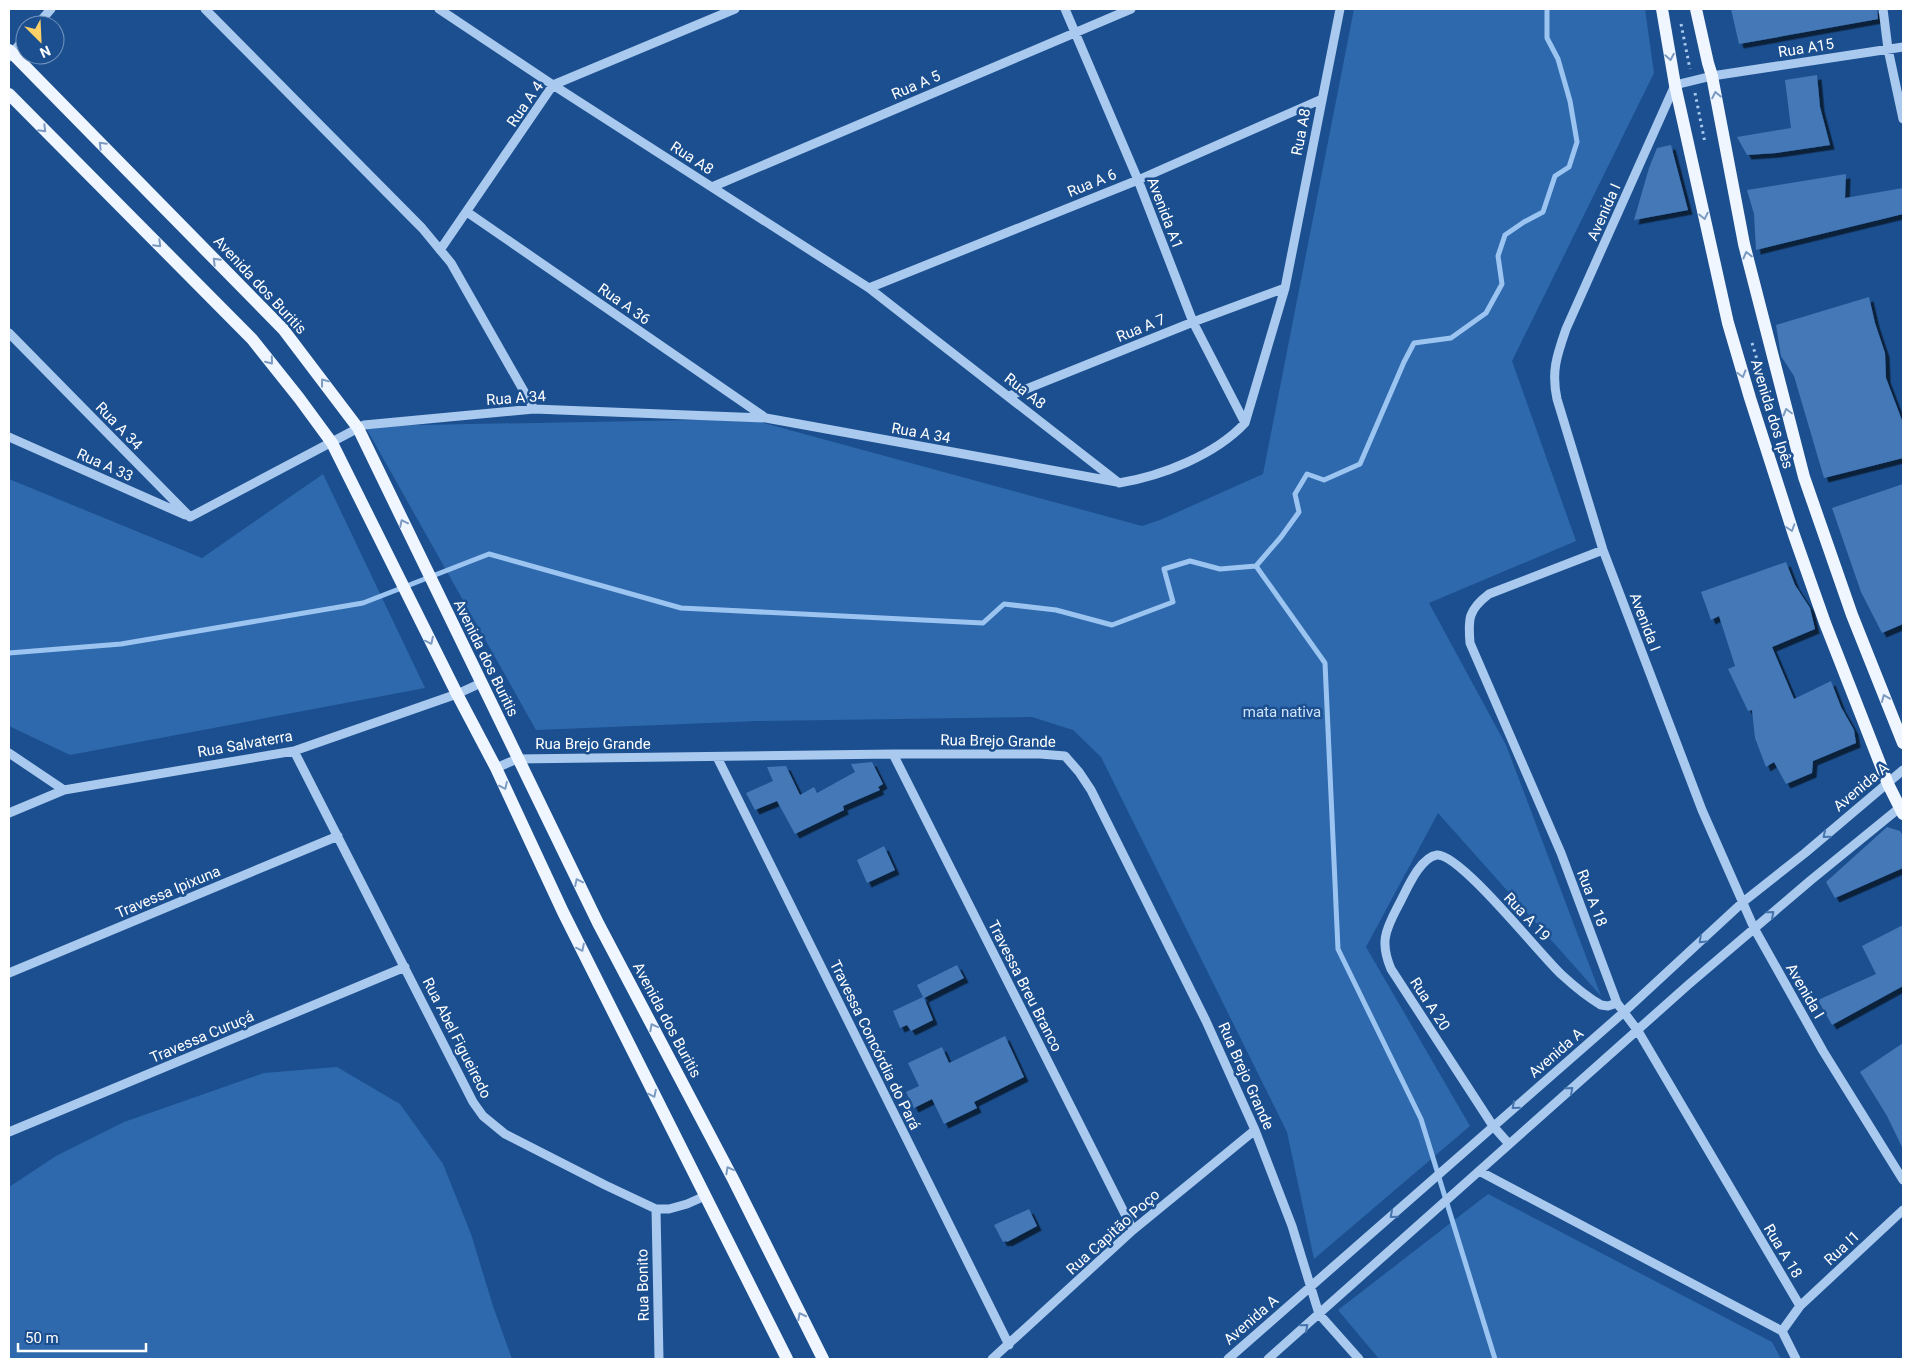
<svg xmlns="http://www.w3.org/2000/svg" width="1912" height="1368" viewBox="0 0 1912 1368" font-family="Roboto,sans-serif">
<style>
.green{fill:#2e69ad}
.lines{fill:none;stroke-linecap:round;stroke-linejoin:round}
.stream{stroke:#9cc4f0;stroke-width:5}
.building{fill:#4478b7;filter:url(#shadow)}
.path{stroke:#a9c9ee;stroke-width:3;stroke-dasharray:2.5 4;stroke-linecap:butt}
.minor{stroke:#a9c9ee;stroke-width:9}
.major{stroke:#f0f6ff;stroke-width:12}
.oneway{stroke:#7b9ac1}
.oneway2{stroke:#4674ac}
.labels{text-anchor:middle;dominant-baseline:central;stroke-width:5;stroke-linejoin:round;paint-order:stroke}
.street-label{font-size:15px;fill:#fff;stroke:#1b4f8f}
.park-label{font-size:15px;fill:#cfe3fa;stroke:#1b4f8f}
</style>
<defs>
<filter id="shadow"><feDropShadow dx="4.5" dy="4.5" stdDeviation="0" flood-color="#0009"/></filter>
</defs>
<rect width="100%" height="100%" fill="#1b4f8f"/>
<!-- green -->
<path class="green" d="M1354 9H1645L1654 73 1512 361 1576 541 1429 603 1506 745 1601 996 1438 813 1366 947 1470 1126 1314 1259 1287 1132 1101 757 1073 730 1032 717 758 721 536 730 365 426 749 419 1142 526 1160 520 1263 474Z
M323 474 425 688 70 755 9 726V479L202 558Z
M337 1067 400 1104 443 1164 471 1234 493 1306 512 1359H9V1187L56 1156 124 1122 264 1073Z
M1488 1194 1772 1342 1781 1359H1379L1338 1310Z"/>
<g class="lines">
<!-- stream -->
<path class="stream" d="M1256 566 1325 663 1338 949 1421 1119 1495 1359
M9 653 121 644 363 603 489 554 681 608 983 623 1004 604 1056 610 1112 625 1173 602 1164 569 1190 561 1220 569 1256 566 1281 537 1299 512 1295 494 1307 474 1324 480 1360 464 1404 362 1414 343 1451 338 1486 313 1502 284 1498 256 1505 235 1524 222 1543 212 1555 176 1569 167 1577 142 1570 101 1558 59 1547 38V9"/>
</g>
<!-- building -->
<path class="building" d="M1731 9H1877L1878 19 1739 44Z
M1817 75 1820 107 1830 145 1776 153 1747 155 1737 137 1791 128 1785 80Z
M1671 145 1688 210 1634 220 1649 168 1657 148Z
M1846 174 1845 198 1903 188V214L1756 250 1754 214 1747 190Z
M1869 297 1875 323 1885 353 1886 378 1903 423V458L1824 478 1794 376 1781 356 1776 325Z
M1903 484V624L1882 633 1861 592 1832 508Z
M1786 562 1795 585 1810 608 1815 629 1772 647 1794 699 1831 681 1841 707 1854 730 1856 743 1813 761 1812 773 1786 784 1774 762 1766 767 1755 738 1752 710 1748 711 1728 669 1735 666 1719 616 1711 620 1701 592Z
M872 762 883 784 878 787 880 790 843 806 844 810 795 834 777 801 755 810 746 793 773 781 767 767 786 766 800 795 814 787 817 793 855 772 851 764Z
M1887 827 1900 831 1903 836V868L1835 898 1826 882Z
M884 846 895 870 867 883 857 860Z
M1903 925V986L1832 1025 1818 1000 1876 974 1862 946Z
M957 965 964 978 924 998 933 1020 911 1031 907 1025 900 1028 893 1011 923 997 917 985Z
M1005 1036 1024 1077 974 1102 977 1108 944 1124 932 1099 914 1108 906 1092 919 1086 908 1063 942 1047 949 1063Z
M1903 1043V1149L1887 1116 1860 1072Z
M1029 1209 1037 1226 1007 1242 1006 1241 1003 1242 994 1225Z"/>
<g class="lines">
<!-- path -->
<path class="path" d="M1681 24 1690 69
M1695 93 1705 143
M1752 343 1758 363"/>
<!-- minor -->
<path class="minor" d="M205 9 422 228 451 263 534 409
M439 9 553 85 869 288 1119 483C1162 476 1215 455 1245 423L1285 288 1340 9
M1065 9 1138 180 1193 322 1245 423
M1883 9 1888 49 1903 119
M37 25 51 9
M1903 47 1712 76 1675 85 1566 329C1557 355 1551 371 1557 399L1603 550 1702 810 1754 928 1823 1051 1903 1180
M9 57 25 38
M712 187 1131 9
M467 212 763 416
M440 250 553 85 735 9
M869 288 1138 180 1322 99
M9 333 190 517
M1009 396 1193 322 1285 288
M9 437 185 515
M190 517 364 425 534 409 766 418 1117 482
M1603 550 1489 594C1468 610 1468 619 1470 643L1561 853 1617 1003 1638 1031 1800 1306
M294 751 473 1102 483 1116 505 1134 605 1185 656 1209H669L687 1204 705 1196
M9 753 64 790
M893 754 1133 1230
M717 757 1009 1345
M496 768 517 759 893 754H1040L1065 756 1079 772 1091 790 1206 1021 1255 1130 1292 1226 1319 1314 1359 1359
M9 813 64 790 294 751 457 694 481 683
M9 973 338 836
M9 1132 405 967
M1509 1144 1493 1126 1391 969C1380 943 1385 931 1397 908 1405 894 1419 857 1437 855 1460 853 1541 956 1562 975 1574 986 1587 997 1601 1005L1608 1006 1617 1003
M1479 1171 1782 1331 1796 1359
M656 1209 659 1359
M1782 1331 1800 1306 1903 1210
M992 1359 1133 1230 1255 1130
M1228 1359 1624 1012 1743 902 1805 853 1903 770
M1268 1359 1688 985 1811 880 1903 805"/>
<!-- major -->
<path class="major" d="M1662 9 1675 85 1728 323 1750 398 1794 535 1825 623 1888 784 1903 814
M1696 9 1708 63 1712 76 1744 244 1804 477 1852 615 1903 743
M9 50 283 329 358 428 598 923 733 1179 823 1359
M9 94 252 339 299 398 332 443 457 694 496 768 563 912 787 1359"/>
</g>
<!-- one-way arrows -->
<defs><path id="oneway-chevron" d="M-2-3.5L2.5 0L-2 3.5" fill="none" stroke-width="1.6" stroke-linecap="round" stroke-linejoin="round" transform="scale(1.25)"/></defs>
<g class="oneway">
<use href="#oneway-chevron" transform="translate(1670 57) rotate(80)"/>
<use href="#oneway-chevron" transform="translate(1716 95) rotate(-101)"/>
<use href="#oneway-chevron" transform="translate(43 129) rotate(45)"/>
<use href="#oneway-chevron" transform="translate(102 145) rotate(-135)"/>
<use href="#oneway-chevron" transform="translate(1704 216) rotate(78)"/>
<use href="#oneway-chevron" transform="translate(158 244) rotate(45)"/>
<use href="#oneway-chevron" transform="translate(1747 255) rotate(-104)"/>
<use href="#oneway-chevron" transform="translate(216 261) rotate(-135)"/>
<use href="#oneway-chevron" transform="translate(270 361) rotate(51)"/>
<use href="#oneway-chevron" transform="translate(1742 374) rotate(74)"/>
<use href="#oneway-chevron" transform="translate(324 382) rotate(-127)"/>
<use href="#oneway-chevron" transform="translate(1787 412) rotate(-105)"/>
<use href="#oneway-chevron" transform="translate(403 523) rotate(-116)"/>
<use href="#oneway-chevron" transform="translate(1791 528) rotate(72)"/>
<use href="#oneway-chevron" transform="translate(430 641) rotate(64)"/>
<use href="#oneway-chevron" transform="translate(1885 698) rotate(-112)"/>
<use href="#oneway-chevron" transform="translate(504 786) rotate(65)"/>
<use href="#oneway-chevron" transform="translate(578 882) rotate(-116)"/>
<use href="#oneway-chevron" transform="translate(581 948) rotate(64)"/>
<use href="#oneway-chevron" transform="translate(653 1027) rotate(-118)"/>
<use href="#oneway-chevron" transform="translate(653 1094) rotate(64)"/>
<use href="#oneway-chevron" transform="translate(729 1170) rotate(-118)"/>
<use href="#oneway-chevron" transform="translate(801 1316) rotate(-117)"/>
</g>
<g class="oneway2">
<use href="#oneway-chevron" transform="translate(1826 835) rotate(140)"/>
<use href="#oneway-chevron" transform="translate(1771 914) rotate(-41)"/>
<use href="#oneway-chevron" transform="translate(1702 940) rotate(137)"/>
<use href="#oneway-chevron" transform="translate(1570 1090) rotate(-41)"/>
<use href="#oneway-chevron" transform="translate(1515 1106) rotate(139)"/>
<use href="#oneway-chevron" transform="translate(1393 1215) rotate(139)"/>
<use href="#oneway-chevron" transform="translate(1305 1327) rotate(-41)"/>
</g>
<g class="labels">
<!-- street labels -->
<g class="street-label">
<text transform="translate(1806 48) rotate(-9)">Rua A15</text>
<text transform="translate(916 85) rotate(-23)">Rua A 5</text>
<text transform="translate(525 104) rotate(-55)">Rua A 4</text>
<text transform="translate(1301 132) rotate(-79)">Rua A8</text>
<text transform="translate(692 158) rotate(33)">Rua A8</text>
<text transform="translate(1092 183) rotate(-22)">Rua A 6</text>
<text transform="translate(1604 212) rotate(-66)">Avenida I</text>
<text transform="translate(1165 213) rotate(69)">Avenida A1</text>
<text transform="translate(260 285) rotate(47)">Avenida dos Buritis</text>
<text transform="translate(624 304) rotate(35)">Rua A 36</text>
<text transform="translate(1141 328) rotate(-22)">Rua A 7</text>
<text transform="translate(1025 391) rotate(38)">Rua A8</text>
<text transform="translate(516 398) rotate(-4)">Rua A 34</text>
<text transform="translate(1772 414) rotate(73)">Avenida dos Ipês</text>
<text transform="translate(119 426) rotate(46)">Rua A 34</text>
<text transform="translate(921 433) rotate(10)">Rua A 34</text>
<text transform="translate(105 465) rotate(24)">Rua A 33</text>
<text transform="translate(1645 622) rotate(69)">Avenida I</text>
<text transform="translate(486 658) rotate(64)">Avenida dos Buritis</text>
<text transform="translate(998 741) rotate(1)">Rua Brejo Grande</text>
<text transform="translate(245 744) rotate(-10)">Rua Salvaterra</text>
<text x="593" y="744">Rua Brejo Grande</text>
<text transform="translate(1861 787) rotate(-40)">Avenida A</text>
<text transform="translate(168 892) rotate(-23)">Travessa Ipixuna</text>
<text transform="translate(1592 898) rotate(69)">Rua A 18</text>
<text transform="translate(1527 917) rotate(47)">Rua A 19</text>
<text transform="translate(1025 986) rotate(63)">Travessa Breu Branco</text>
<text transform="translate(1805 991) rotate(60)">Avenida I</text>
<text transform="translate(1430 1004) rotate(57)">Rua A 20</text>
<text transform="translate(667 1020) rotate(62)">Avenida dos Buritis</text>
<text transform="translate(202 1037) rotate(-23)">Travessa Curuçá</text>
<text transform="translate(457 1038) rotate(63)">Rua Abel Figueiredo</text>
<text transform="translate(875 1045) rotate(64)">Travessa Concórdia do Pará</text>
<text transform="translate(1556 1053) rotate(-41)">Avenida A</text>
<text transform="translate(1246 1076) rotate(66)">Rua Brejo Grande</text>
<text transform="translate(1113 1232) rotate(-42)">Rua Capitão Poço</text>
<text transform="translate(1842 1248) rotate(-43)">Rua I1</text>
<text transform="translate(1783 1251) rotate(59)">Rua A 18</text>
<text transform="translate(643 1285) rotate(-91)">Rua Bonito</text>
<text transform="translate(1251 1320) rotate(-41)">Avenida A</text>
</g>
<!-- park labels -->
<g class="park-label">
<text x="1282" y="712">mata nativa</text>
</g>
</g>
<!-- border -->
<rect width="1912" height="1368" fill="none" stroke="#ffffff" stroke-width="20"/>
<!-- north arrow -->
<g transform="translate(40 40) rotate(156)"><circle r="24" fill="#1b4f8f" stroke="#7695bc"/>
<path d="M0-4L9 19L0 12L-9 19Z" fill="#ffd166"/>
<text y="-8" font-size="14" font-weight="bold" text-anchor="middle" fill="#ffffff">N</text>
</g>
<!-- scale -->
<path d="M18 1343v8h128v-8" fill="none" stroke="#ffffff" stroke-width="2.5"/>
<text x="25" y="1343" font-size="15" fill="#ffffff" stroke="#1b4f8f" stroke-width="4" paint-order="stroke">50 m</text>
</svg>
